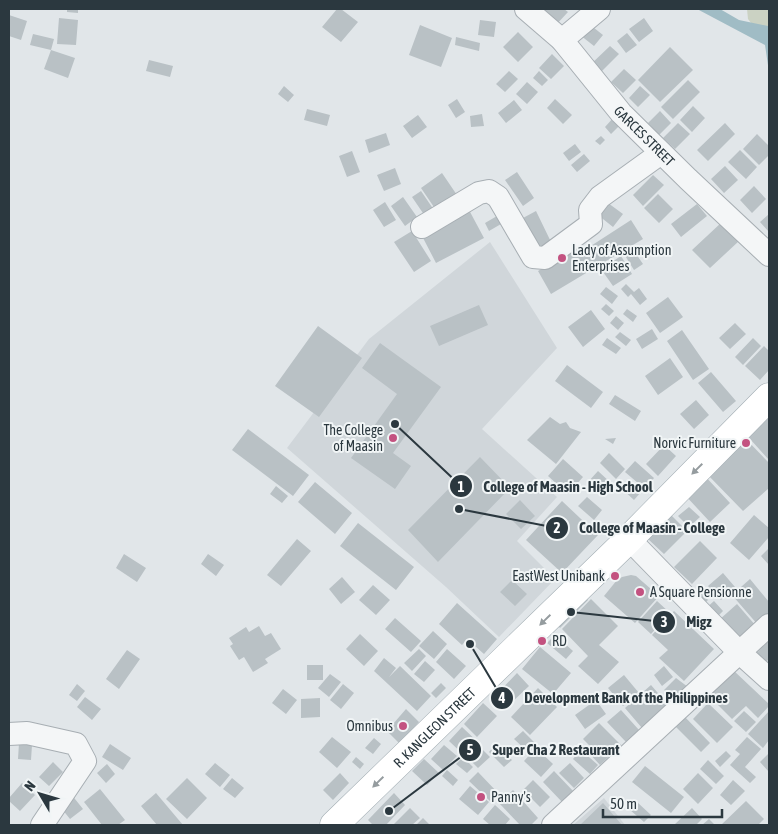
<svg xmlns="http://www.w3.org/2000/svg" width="778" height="834" viewBox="0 0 778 834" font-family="'Asap Condensed',sans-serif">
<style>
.built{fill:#d0d6da}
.green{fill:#cbd2c3}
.water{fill:#a0bcc5}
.building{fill:#b9c1c5}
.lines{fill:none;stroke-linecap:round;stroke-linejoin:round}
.minor-casing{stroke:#a7aeb3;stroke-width:24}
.major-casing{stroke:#a2adb3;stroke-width:29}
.minor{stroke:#f4f6f7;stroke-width:22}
.major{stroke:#fff;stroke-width:28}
.oneway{fill:#959c9f}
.poi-dot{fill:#c35280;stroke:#f1f5f6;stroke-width:2}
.labels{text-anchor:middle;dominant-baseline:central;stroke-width:4;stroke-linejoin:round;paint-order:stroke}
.street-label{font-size:14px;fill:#2b383f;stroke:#f1f5f6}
.poi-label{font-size:14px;fill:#2b383f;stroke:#f1f5f6;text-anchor:start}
.leader{fill:none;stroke:#2b383f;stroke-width:2}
.callout-dot{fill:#2b383f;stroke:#f1f5f6;stroke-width:2}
.mark-label{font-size:15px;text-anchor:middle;font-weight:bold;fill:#fff}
.callout-label{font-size:15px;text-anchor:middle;font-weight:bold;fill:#2b383f;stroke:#f1f5f6;stroke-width:4;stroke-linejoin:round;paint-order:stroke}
</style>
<rect width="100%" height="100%" fill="#e1e6e9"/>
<!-- built -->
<path class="built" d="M490 242 557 348 482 429 557 497 517 541 555 579 499 637 446 587 287 448 369 339Z
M604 798 625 825H573Z"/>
<!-- green -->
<path class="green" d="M747 9H769V47L748 19Z"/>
<!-- water -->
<path class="water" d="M697 9H720L739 20 768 26 769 72 765 45Z"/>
<!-- building -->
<path class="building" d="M67 9H78V13L67 12Z
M337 9H341L358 22 341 42 322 27Z
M537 9H564L568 12 555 26Z
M9 15 27 21 21 40 9 36Z
M59 18 78 20 76 45 57 44Z
M644 18 653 31 639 42 629 29Z
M480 20 496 22 494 37 478 35Z
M589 24 603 35 594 46 580 35Z
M420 25 452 38 441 67 409 55Z
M518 32 533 47 518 62 503 47Z
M627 33 637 45 626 53 617 41Z
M33 34 54 39 51 50 30 45Z
M456 37 480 43 479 51 455 45Z
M610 46 619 54 599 74 590 65Z
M670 47 693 70 660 102 638 80Z
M51 50 75 58 68 78 44 69Z
M552 54 564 66 551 79 539 68Z
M149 60 173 66 170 77 146 71Z
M624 69 636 80 623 93 611 82Z
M509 71 518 79 505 92 496 84Z
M539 71 548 80 542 86 533 78Z
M688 80 700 92 673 119 661 107Z
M527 82 538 92 527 104 516 94Z
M284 86 294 95 288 102 278 94Z
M640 86 650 95 638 107 629 98Z
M457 99 465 112 456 118 448 105Z
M555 99 572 115 563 124 547 108Z
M514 100 522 110 506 123 498 113Z
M693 106 705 118 692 132 680 120Z
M307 109 330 115 327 126 304 120Z
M660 111 671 123 659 135 648 123Z
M482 114 484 126 471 127 470 116Z
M418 115 427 127 412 138 403 126Z
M614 117 621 124 611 134 605 127Z
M678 123 690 134 675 149 663 138Z
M725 123 735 134 708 161 697 150Z
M386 133 390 145 369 153 365 140Z
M757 134 769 146V155L759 165 743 149Z
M601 136 605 140 600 145 595 141Z
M575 144 581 152 569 161 563 153Z
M740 150 757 167 746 179 728 162Z
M352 151 360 172 347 177 339 156Z
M584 154 590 161 577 172 571 165Z
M725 166 738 180 724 193 711 179Z
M395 168 401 184 384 191 377 175Z
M517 172 534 198 523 206 505 180Z
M442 173 459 198 438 213 421 188Z
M653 175 664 185 643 206 633 195Z
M754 186 766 199 752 213 740 200Z
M421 191 436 213 427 219 412 197Z
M658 194 673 209 659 223 644 208Z
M403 197 417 217 405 226 391 206Z
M385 202 396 220 384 227 373 210Z
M608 203 623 214 613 227 598 215Z
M697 204 707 216 681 237 671 224Z
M469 210 484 238 436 263 421 234Z
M536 211 552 244 540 251 523 218Z
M769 214V232L760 222Z
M497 216 501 224 489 231 485 223Z
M631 220 643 239 551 294 538 271 578 248 580 253Z
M722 222 739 241 710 268 692 250Z
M412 231 431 261 414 272 394 242Z
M632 248 643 264 634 270 624 254Z
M621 256 632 274 613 286 601 269Z
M626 284 634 292 639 288 647 299 640 305 631 294 628 297 621 289Z
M606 287 618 296 612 304 600 294Z
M668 297 683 317 660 333 646 313Z
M606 304 614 311 609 316 601 309Z
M479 305 488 325 439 346 430 326Z
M627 309 637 316 633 322 623 314Z
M591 310 605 329 583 347 568 327Z
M616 316 624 323 618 330 610 323Z
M735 323 746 334 730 349 719 338Z
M318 326 362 358 319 417 275 386Z
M652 329 658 339 642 349 636 339Z
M682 330 709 369 693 380 667 341Z
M620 332 631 340 626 346 615 337Z
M607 338 621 348 616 354 602 345Z
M753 338 761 346 743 365 735 357Z
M380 343 441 387 393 453 411 466 395 489 351 458 397 394 362 368Z
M764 346 769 351V370L760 380 745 366Z
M670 358 683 377 658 395 645 376Z
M567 365 603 392 591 408 555 381Z
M711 372 736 401 723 412 698 383Z
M615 395 641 411 635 421 609 404Z
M696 400 709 415 694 429 680 414Z
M769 413V460L742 430Z
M550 417 560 424 566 422 570 428 581 432 556 464 527 440Z
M248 429 309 475 293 496 232 450Z
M744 437 769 463V488L743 511 706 473Z
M616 438 613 444 605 439Z
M664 445 676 456 658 476 646 464Z
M609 453 625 469 616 479 600 463Z
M480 457 510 488 438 562 408 530Z
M563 459 583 477 568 494 548 476Z
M635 461 654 478 645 489 625 472Z
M598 471 611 483 601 494 588 482Z
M704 475 730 503 710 522 684 494Z
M628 480 641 492 634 500 621 488Z
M315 482 352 513 335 534 298 502Z
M276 486 288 496 282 503 270 494Z
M587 497 602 510 594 520 578 506Z
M520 500 535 516 521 529 506 514Z
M562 501 598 535 562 573 526 540Z
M689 507 700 517 689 527 678 516Z
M671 515 687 531 664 554 648 539Z
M754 515 769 528V537L749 560 730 543Z
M358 523 414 567 396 590 340 546Z
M297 539 311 551 281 586 267 575Z
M700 541 717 558 692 584 674 567Z
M769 548V565L761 556Z
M124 554 146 568 137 582 116 568Z
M208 554 224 565 216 576 201 564Z
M723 573 735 587 721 600 708 586Z
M631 575 636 576 659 596 635 623 604 596 617 580 622 577Z
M342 577 355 592 341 604 329 589Z
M750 579 769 602V615L758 625 732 595Z
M512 580 527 594 515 606 500 592Z
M373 585 390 600 376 615 359 600Z
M699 590 708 600 701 607 692 596Z
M584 595 588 600 560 628 556 624Z
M591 599 618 626 599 645 619 662 598 684 578 666 588 656 562 629Z
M657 601 670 613 651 634 638 622Z
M714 601 723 611 714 620 704 610Z
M457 603 497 639 484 654 467 639 462 645 439 624Z
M737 604 756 626 738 642 719 620Z
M674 611 714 649 684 681 659 658 668 650 652 635Z
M395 618 421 641 411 652 385 629Z
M259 626 265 636 271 633 281 649 265 659 268 663 253 672 244 657 239 660 230 646 233 644 229 638 246 627 249 632Z
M433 631 447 644 434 659 419 646Z
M360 634 378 651 364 666 346 649Z
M555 635 573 651 566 659 547 643Z
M769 640V659L764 664 755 655Z
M540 647 571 673 553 694 522 669Z
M419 649 426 656 412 671 404 663Z
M447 649 466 666 454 679 436 662Z
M127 650 140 659 119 689 106 679Z
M384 658 396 668 389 677 400 666 431 696 417 711 374 671Z
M425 661 435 670 424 682 414 674Z
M307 665H323V680H307Z
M664 666 673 677 662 686 654 675Z
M733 670 769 704V706L758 718 746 706 732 719 708 695Z
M517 673 529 686 509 705 497 694Z
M330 674 341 682 329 697 318 688Z
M624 675 639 693 623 706 608 688Z
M676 678 688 687 676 700 664 690Z
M441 683 446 688 436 698 431 693Z
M77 684 85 691 77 701 69 695Z
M343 684 354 693 341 709 330 700Z
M651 685 669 706 642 728 625 708Z
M538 688 557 707 530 735 511 717Z
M283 689 297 700 286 714 272 703Z
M85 697 101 709 92 720 77 707Z
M320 698V717L301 718V699Z
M596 700 606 714 585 729 575 715Z
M483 703 497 716 477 737 464 724Z
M708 703 733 727 717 743 693 719Z
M406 709 419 722 400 744 387 731Z
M621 710 639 730 626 742 607 722Z
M744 711 756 722 746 732 734 721Z
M769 711V740L763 748 748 734Z
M684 716 710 743 701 752 674 725Z
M599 723 621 745 600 765 588 752 592 748 583 739Z
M462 727 480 744 467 758 449 741Z
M523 731 537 745 529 753 514 739Z
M332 737 351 752 337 768 319 752Z
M747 737 761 749 745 767 756 777 750 783 730 765 740 754 735 750Z
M374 738 381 744 373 754 365 748Z
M19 743 32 745 31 760 18 759Z
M110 744 131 758 123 770 102 757Z
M496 744 512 760 504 767 489 752Z
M444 745 457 756 443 770 431 759Z
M481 748 490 757 478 768 470 760Z
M536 748 553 764 541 777 524 761Z
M581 750 598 765 590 774 573 759Z
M726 751 731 756 720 767 715 761Z
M769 753V772L760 762Z
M356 757 364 764 360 769 352 762Z
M463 757 473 767 467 773 456 764Z
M424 759 439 773 427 785 412 771Z
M708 760 724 776 716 784 700 769Z
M53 762 63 772 49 786 39 777Z
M215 763 230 775 220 787 205 774Z
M570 763 584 778 574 788 559 773Z
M107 764 115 774 106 783 97 773Z
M645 766 684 797 671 813 632 782Z
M447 770 458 780 453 786 442 776Z
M554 771 574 792 563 803 543 782Z
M478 772 499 794 491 802 469 781Z
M340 773 349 783 333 800 323 790Z
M698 773 713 788 698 804 683 789Z
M187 778 207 798 187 819 166 799Z
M232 778 244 788 235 798 223 789Z
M533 780 550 797 540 807 523 790Z
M733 780 745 791 731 805 720 795Z
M22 783 35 795 20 811 9 801V798Z
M470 786 489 802 478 815 459 799Z
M100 789 125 820 118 825H102L84 802Z
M513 790 538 818 531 825H520L499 803Z
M156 793 183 825H157L141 806Z
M394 793 405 805 386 825H373L368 820Z
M71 794 83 809 70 819 58 804Z
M746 801 764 819 758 825H721Z
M637 802 651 815 644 822 630 810Z
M603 803 622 825H580Z
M495 805 510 819 505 825H490L483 819Z
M410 808 420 818 412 825H393Z
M692 808 702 819 696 825H674Z
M423 818 430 825H416Z
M709 819 715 825H702Z"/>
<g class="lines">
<!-- minor casing -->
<g class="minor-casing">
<g id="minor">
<path id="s1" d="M526 9 562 40 621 113 688 179 769 255"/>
<path d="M562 40 599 9"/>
<path d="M422 227 479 193 489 191 498 197 533 257 545 258 591 224 590 210 600 197 661 153"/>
<path d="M629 539 739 652 769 679"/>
<path d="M9 734 27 733 76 744 85 761 42 825"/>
<path d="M553 825 769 625"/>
</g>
</g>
<!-- major casing -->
<g class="major-casing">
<g id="major">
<path id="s2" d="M334 825 629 539 769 397"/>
</g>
</g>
<!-- minor -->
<use href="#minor" class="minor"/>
<!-- major -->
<use href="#major" class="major"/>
</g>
<!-- one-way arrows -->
<defs><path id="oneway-solid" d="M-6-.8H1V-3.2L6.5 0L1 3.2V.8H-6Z" transform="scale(1.25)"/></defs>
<g class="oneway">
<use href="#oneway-solid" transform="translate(697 469) rotate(135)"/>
<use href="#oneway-solid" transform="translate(545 620) rotate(136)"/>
<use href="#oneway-solid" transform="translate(378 782) rotate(136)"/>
</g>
<!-- markers -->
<g class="poi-dot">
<circle cx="562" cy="258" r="5"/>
<circle cx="393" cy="438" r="5"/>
<circle cx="746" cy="443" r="5"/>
<circle cx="615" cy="576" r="5"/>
<circle cx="640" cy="592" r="5"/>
<circle cx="542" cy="641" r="5"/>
<circle cx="403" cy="726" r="5"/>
<circle cx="481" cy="797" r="5"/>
</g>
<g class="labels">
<!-- street labels -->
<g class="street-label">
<text stroke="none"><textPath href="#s1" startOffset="174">GARCES STREET</textPath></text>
<text stroke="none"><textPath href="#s2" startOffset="140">R. KANGLEON STREET</textPath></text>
</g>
<!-- poi labels -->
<g class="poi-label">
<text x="572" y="250">Lady of Assumption<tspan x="572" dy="16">Enterprises</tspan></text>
<text x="383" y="430" text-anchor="end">The College<tspan x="383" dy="16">of Maasin</tspan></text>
<text x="736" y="443" text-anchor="end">Norvic Furniture</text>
<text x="605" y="576" text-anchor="end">EastWest Unibank</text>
<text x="650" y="592">A Square Pensionne</text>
<text x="552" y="641">RD</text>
<text x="393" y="726" text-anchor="end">Omnibus</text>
<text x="491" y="797">Panny's</text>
</g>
</g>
<!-- callouts -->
<path class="leader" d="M395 424L461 486M459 509L557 528M571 612L664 622M470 644L502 698M389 811L470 750"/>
<g class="callout-dot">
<circle cx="395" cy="424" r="5"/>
<circle cx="459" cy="509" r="5"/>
<circle cx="571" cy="612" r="5"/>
<circle cx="470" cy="644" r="5"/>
<circle cx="389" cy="811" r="5"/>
<circle cx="461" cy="486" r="12"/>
<circle cx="557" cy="528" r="12"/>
<circle cx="664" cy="622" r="12"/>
<circle cx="502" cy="698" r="12"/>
<circle cx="470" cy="750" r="12"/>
</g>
<g class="mark-label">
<text x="461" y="492">1</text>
<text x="557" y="533">2</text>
<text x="664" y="627">3</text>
<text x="502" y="703">4</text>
<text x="470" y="755">5</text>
</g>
<g class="callout-label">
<text x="568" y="492">College of Maasin - High School</text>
<text x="652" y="533">College of Maasin - College</text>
<text x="699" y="627">Migz</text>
<text x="626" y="703">Development Bank of the Philippines</text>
<text x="556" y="755">Super Cha 2 Restaurant</text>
</g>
<!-- border -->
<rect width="778" height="834" fill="none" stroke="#2b383f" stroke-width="20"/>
<!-- north arrow -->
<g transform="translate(40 794) rotate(308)" stroke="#f1f5f6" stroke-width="4" paint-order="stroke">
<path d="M0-4L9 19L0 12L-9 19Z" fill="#2b383f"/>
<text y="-8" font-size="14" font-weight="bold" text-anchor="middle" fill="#2b383f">N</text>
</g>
<!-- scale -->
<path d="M603 809v8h119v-8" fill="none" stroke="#2b383f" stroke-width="2.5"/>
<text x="610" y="809" font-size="15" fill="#2b383f" stroke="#f1f5f6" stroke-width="4" paint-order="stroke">50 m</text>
</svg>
